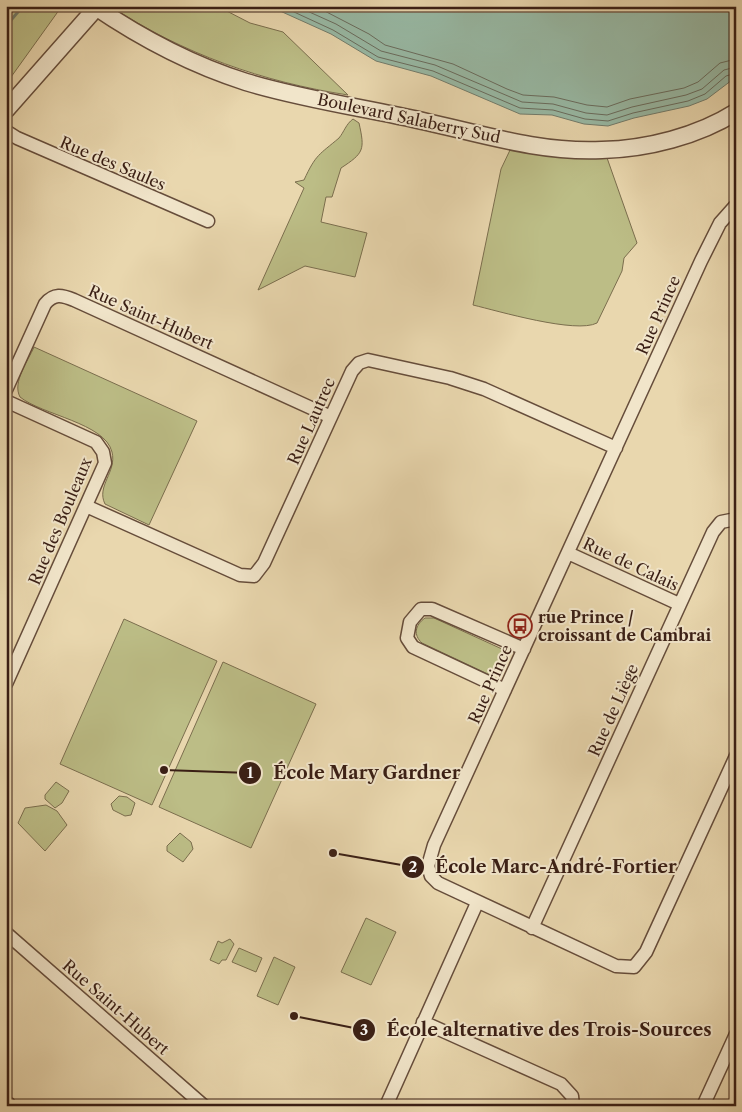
<svg xmlns="http://www.w3.org/2000/svg" width="742" height="1112" viewBox="0 0 742 1112" font-family="'Libre Caslon Text',serif">
<style>
.green{fill:#bcbd86;stroke:#7b6e4e}
.water{fill:#98baa6;stroke:#727c6c}
.lines{fill:none;stroke-linecap:round;stroke-linejoin:round}
.shore{stroke:#696c5e;stroke-width:1}
.stream{stroke:#727c6c;stroke-width:3}
.minor-casing{stroke:#664d3b;stroke-width:15}
.tertiary-casing{stroke:#664d3b;stroke-width:19}
.minor{stroke:#f1e5ca;stroke-width:12}
.tertiary{stroke:#f1e5ca;stroke-width:16}
.labels{text-anchor:middle;dominant-baseline:central;stroke-width:4;stroke-linejoin:round;paint-order:stroke}
.street-label{font-size:16px;fill:#3a1f15;stroke:#f1e5ca}
.poi-label{font-size:16px;font-weight:bold;fill:#3a1f15;stroke:#f1e5ca;text-anchor:start}
.leader{fill:none;stroke:#3a1f15;stroke-width:2}
.callout-dot{fill:#3a1f15;stroke:#f1e5ca;stroke-width:2}
.mark-label{font-size:15px;text-anchor:middle;font-weight:bold;fill:#fff}
.callout-label{font-size:18px;text-anchor:middle;font-weight:bold;fill:#3a1f15;stroke:#f1e5ca;stroke-width:4;stroke-linejoin:round;paint-order:stroke}
</style>
<rect width="100%" height="100%" fill="#e9d7ae"/>
<filter id="stains"><feTurbulence type="fractalNoise" baseFrequency=".004" numOctaves="4"/><feColorMatrix values="0 0 0 0 .2 0 0 0 0 .09 0 0 0 0 .02 0 0 0 .5 -.17"/></filter>
<radialGradient id="worn" r=".72"><stop offset=".6" stop-color="#630" stop-opacity="0"/><stop offset="1" stop-color="#630" stop-opacity=".3"/></radialGradient>
<!-- green -->
<path class="green" d="M6 6H62L6 84Z
M110 6H217L250 23 283 32 348 95C263 82 183 54 110 6Z
M353 119 359 123C365 150 364 153 341 168L332 197H326L321 222 367 233 355 277 305 266 258 290 304 188 295 182 304 180C316 154 319 155 339 138 344 132 346 124 353 119Z
M511 148 606 155 637 243 624 258 622 271 597 323C576 334 498 311 473 305L501 169Z
M34 347 197 421 149 525 105 504C96 486 117 472 112 452 105 423 42 415 20 397 12 382 28 361 34 347Z
M425 618H434L502 649V653L493 673 490 675 422 643C413 635 415 625 425 618Z
M124 619 217 661 152 805 60 764Z
M223 662 316 704 251 848 159 807Z
M56 782 69 791 62 803 55 808 45 799V795Z
M119 796 127 797 135 803 131 815 125 816 113 810 111 804Z
M46 805 57 811 67 825 45 851 18 823 25 808Z
M180 833 191 842 193 849 183 862 167 851V846Z
M366 918 396 932 371 985 341 972Z
M230 939 234 944 226 960H222L219 964 210 960 218 941 222 943Z
M239 948 262 958 256 972 232 962Z
M274 957 295 967 278 1005 257 996Z"/>
<!-- water -->
<path class="water" d="M269 6H736V77L707 99 689 106 634 118 608 126 584 124 552 115 520 114 431 76 376 61 331 34Z"/>
<g class="lines">
<!-- shore -->
<path class="shore" d="M281 6 333 30 378 57 433 71 520 108 553 110 585 119 608 121 633 113 688 101 705 94 726 76 736 73
M296 6 336 24 381 51 435 65 522 102 553 104 586 113 607 115 632 107 686 95 702 89 724 70 736 67
M315 6 369 34 385 45 453 64 507 89 523 95 554 97 587 105 607 107 630 99 684 88 698 82 720 63 736 59"/>
<!-- stream -->
<path class="stream" d="M6 26 23 6"/>
<!-- minor casing -->
<g class="minor-casing">
<path id="minor" d="M6 131 17 138 208 221
M736 205 720 223 701 261 434 845 428 866 431 876 438 883 616 966 634 967 646 952 736 756
M6 390 45 304C54 293 62 295 74 300L331 417
M6 401 96 442 103 452 105 463 6 684
M86 506 240 575 254 576 264 563 352 371 359 363 368 360 450 378 484 389 616 448
M568 553 679 604
M505 690 413 647 407 638 410 622 421 609H432L524 649
M532 928 713 532 721 522 736 519
M6 933 204 1106
M423 1022 561 1084 572 1096 573 1106
M386 1106 477 903
M703 1106 736 1034"/>
</g>
<!-- tertiary casing -->
<g class="tertiary-casing">
<path id="tertiary" d="M94 6C141 38 192 65 246 82 305 100 367 108 427 122 485 135 543 153 602 150 647 149 698 136 736 112
M6 110 96 8
M6 1104 8 1106"/>
</g>
<!-- minor -->
<use href="#minor" class="minor"/>
<!-- tertiary -->
<use href="#tertiary" class="tertiary"/>
</g>
<!-- icons -->
<defs>
<g id="bus-ring" transform="scale(1.25)"><circle r="9.5" fill="#f1e5ca" stroke="#8f2418" stroke-width="1.5"/><path d="M-5-6H5V4H4V6H2V4H-2V6H-4V4H-5ZM-3.5-4V0h7V-4ZM-3.5 1.2v1.5H-2V1.2ZM2 1.2v1.5H3.5V1.2Z" fill="#8f2418"/></g>
</defs>
<g fill-rule="evenodd">
<use href="#bus-ring" x="520" y="626"/>
</g>
<g class="labels">
<!-- street labels -->
<g class="street-label">
<text transform="translate(409 118) rotate(12)">Boulevard Salaberry Sud</text>
<text transform="translate(113 163) rotate(23)">Rue des Saules</text>
<text transform="translate(658 315) rotate(-66)">Rue Prince</text>
<text transform="translate(151 317) rotate(24)">Rue Saint-Hubert</text>
<text transform="translate(311 421) rotate(-66)">Rue Lautrec</text>
<text transform="translate(60 521) rotate(-67)">Rue des Bouleaux</text>
<text transform="translate(631 564) rotate(25)">Rue de Calais</text>
<text transform="translate(490 684) rotate(-66)">Rue Prince</text>
<text transform="translate(613 710) rotate(-66)">Rue de Liège</text>
<text transform="translate(116 1007) rotate(41)">Rue Saint-Hubert</text>
</g>
<!-- poi labels -->
<g class="poi-label">
<text x="538" y="617">rue Prince /<tspan x="538" dy="18">croissant de Cambrai</tspan></text>
</g>
</g>
<!-- callouts -->
<path class="leader" d="M164 770L250 773M333 853L413 867M294 1016L364 1030"/>
<g class="callout-dot">
<circle cx="164" cy="770" r="5"/>
<circle cx="333" cy="853" r="5"/>
<circle cx="294" cy="1016" r="5"/>
<circle cx="250" cy="773" r="12"/>
<circle cx="413" cy="867" r="12"/>
<circle cx="364" cy="1030" r="12"/>
</g>
<g class="mark-label">
<text x="250" y="778">1</text>
<text x="413" y="872">2</text>
<text x="364" y="1035">3</text>
</g>
<g class="callout-label">
<text x="367" y="779">École Mary Gardner</text>
<text x="556" y="873">École Marc-André-Fortier</text>
<text x="549" y="1036">École alternative des Trois-Sources</text>
</g>
<!-- margin -->
<rect width="742" height="1112" fill="none" stroke="#e9d7ae" stroke-width="25"/>
<rect x="8" y="8" width="727" height="1097" fill="none" stroke="#3a1f15" stroke-width="2.5"/>
<rect x="12" y="12" width="717" height="1087" fill="none" stroke="#3a1f15"/>
<rect width="100%" height="100%" filter="url(#stains)"/>
<rect width="100%" height="100%" fill="url(#worn)"/>
</svg>
